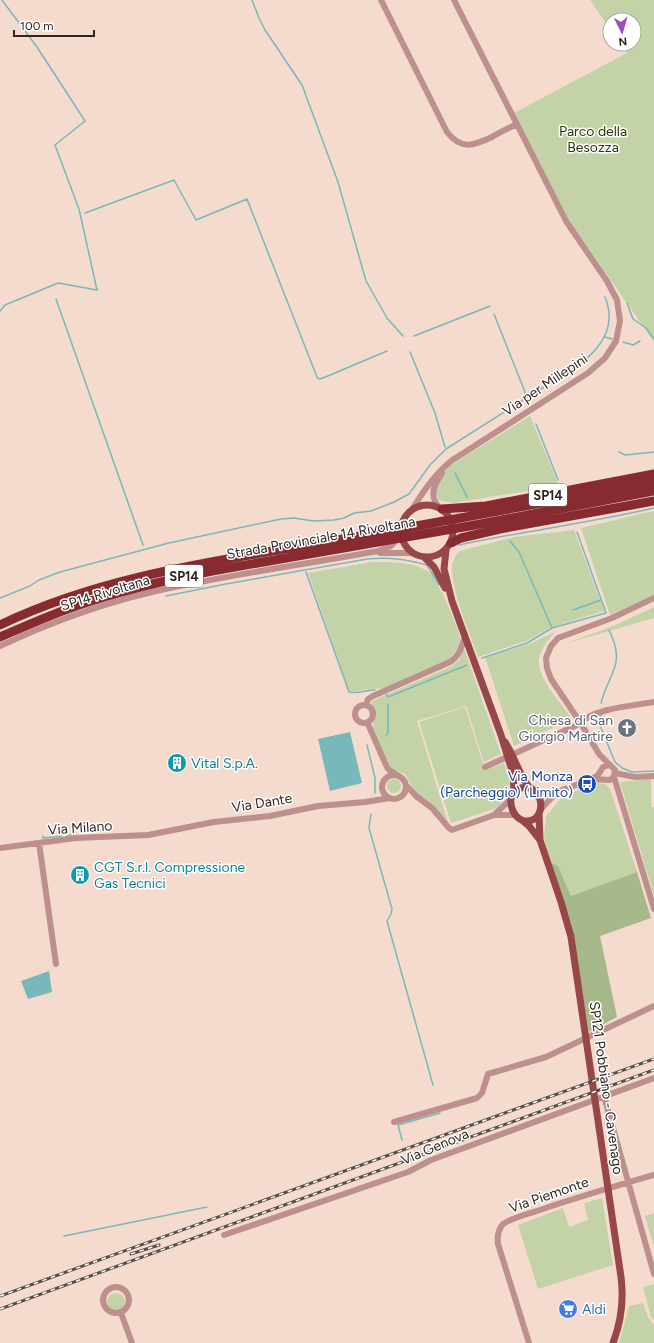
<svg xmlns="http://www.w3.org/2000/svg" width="654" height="1343" viewBox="0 0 654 1343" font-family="Figtree,sans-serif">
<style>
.green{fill:#c3d3a7}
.forest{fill:#a7b88a}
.water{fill:#78b8bb}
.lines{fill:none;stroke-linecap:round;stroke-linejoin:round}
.stream{stroke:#78b8bb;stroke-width:1.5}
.minor{stroke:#bd8f8d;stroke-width:6}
.major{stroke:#974749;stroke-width:7}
.highway{stroke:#872b31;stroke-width:9}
.rail-casing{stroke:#5a4e47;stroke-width:3}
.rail{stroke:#fff;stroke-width:1.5;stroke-dasharray:4.5;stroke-linecap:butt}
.labels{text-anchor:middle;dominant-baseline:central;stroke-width:3;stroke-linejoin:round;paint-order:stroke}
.shield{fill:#fff;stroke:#6d6764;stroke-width:1}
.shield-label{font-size:13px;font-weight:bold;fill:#2f2621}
.park-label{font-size:14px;fill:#293600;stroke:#fff}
.street-label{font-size:14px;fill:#2f2621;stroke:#fff}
.worship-label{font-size:14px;fill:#5b616d;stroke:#fff;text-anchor:end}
.culture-label{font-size:14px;fill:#0d838f;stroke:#fff;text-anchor:start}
.transit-label{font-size:14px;fill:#164399;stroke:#fff;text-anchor:end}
.shop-label{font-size:14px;fill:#366cbe;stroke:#fff;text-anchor:start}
</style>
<rect width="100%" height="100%" fill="#f4dbcd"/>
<!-- green -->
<path class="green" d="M590 0H654V342L562 210 512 114 627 53 621 44H634V20H610V29Z
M530 416 559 486 453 503 439 500 435 492 438 483 448 467Z
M654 511V595L610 615 581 528Z
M574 530 604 611 549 628 526 641 478 657C469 631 455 601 452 573 451 565 454 556 460 551L514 537Z
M372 562C391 562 412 561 429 572 436 576 460 630 460 638 460 648 453 655 446 661L382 689C371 687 360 692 349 691L308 573Z
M654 607V618L564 644 611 627Z
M555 632C548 640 542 647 539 658 535 676 562 704 572 719L514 746 485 657 529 644Z
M464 648 501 754 484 762 466 706 417 721 448 823 432 804 416 793 405 774 394 770 390 766 373 729V725L376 713 370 704 372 701 452 666 459 660Z
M465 707 485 770 504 763 509 779V786L507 794 502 802 497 808 451 823 419 722Z
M387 786a7 7 0 1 1 14 0a7 7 0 1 1-14 0Z
M651 779V807H654V896L620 782Z
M597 783 605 784 610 789 637 872 571 896 558 866 550 862 544 838 546 816 563 796Z
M602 1198 613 1265 538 1289 518 1225 563 1208 569 1227 588 1220 584 1203Z
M654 1213V1244H653L645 1216Z
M654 1284V1320L651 1317 643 1287Z
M107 1302a9 9 0 1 1 18 0a9 9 0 1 1-18 0Z
M643 1303 648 1317 654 1325V1343H619L629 1306Z"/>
<!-- forest -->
<path class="forest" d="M550 862 558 866 571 896 637 872 651 918 600 936 617 1017 589 1032 572 931Z"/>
<!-- water -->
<path class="water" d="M350 732 362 783 330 791 318 739Z
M49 971 52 992 28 999 21 981Z"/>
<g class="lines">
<!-- stream -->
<path class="stream" d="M252 0 259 18 265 30 302 85 338 182 366 281 387 318 403 336
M85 213 174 180 196 220 247 199 317 377 319 379 323 378 387 351
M56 299 143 545
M627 303 633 319 646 328 654 339
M0 311 5 305 58 283 97 290 79 209 55 145 85 121 37 47 2 0
M494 314 525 392V398
M414 336 490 306
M605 337 612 339
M623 342 633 345 640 341
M410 352 435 413 445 447
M536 392C569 371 625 346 605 297
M536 424 558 480
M619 452 625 455 654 452
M455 473 467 497
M510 541 519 552 552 628
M459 545C524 531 589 523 654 508
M306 572 349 692C356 694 367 690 375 690
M166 596 226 584 367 559C390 557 405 559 427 565L439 585
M0 598 30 586 39 580 60 572 169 543 281 519 294 518 313 521 334 520 344 518 354 513 371 511 394 502 409 494 430 465 446 449 531 395
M573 610 601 600
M482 658 527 643 552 628 606 613 577 532
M386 694 388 697 467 665
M601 703C610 670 626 665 609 630
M601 715V728L615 762 622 768 632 772 654 771
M386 736 388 733V704
M367 745 375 778V793
M371 814 369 828 392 909 391 914 387 921 433 1085
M67 835H71
M43 836V838L61 836
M402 1140 398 1125 440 1113
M64 1236 207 1207"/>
<!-- minor -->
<path class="minor" d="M381 0 447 132C461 150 473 146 492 137 500 132 509 128 517 124
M440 508C428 496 434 485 442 473
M411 511C423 492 434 475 451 461L588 373 605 358 616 341 620 321 617 300 607 281 566 221 454 0
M380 553H413
M0 646C47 624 98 605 148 593 224 575 301 565 378 551L391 546 398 538
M366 705 368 699 373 696 450 662C460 655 462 647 465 635
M355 714a9 9 0 1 1 18 0a9 9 0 1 1-18 0Z
M367 722 386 765 388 769 397 775
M485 767 577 725C594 708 631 706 654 702
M615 773 635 777 654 776
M382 787a12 12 0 1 1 24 0a12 12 0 1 1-24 0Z
M614 777 654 909
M592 779 610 780 614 776 615 770 599 754 580 722 551 679 547 668 546 658 551 646 558 638 612 618 654 598
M406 785 416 796 432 808 449 828 452 830 494 815H515
M537 793 557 792 592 779 598 775 603 767 609 765
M541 809 557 792
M494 815 511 799
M39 843 56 964
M0 848 76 838 148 835 214 822 270 816 318 806 365 802 390 798
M604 1096 654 1274
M394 1122 477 1098 482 1093 488 1074 546 1057 654 1006
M224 1235 408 1172 431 1160 654 1078
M103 1300a13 13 0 1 1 26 0a13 13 0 1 1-26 0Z
M121 1313 132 1343
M529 1343 498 1244C497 1236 498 1230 503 1224 511 1218 530 1213 540 1210 578 1197 616 1186 654 1175"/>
<!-- major -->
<path class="major" d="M401 531a26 26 0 1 1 52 0a26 26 0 1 1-52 0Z
M446 550 444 569 452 601 501 735 513 774 514 791
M424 557 434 567 445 588
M505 742C515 757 518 773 529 787
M525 787C541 789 545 807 536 818 516 831 503 799 516 790 519 788 522 788 525 787Z
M539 814 540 840 561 902 571 937 621 1277C624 1300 621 1322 613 1343
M523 821 529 826 540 840"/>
<!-- highway -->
<path class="highway" d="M442 509 486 506 654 474
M451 543 461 538 500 529 654 501
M0 625C100 577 210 562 319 543 431 524 542 503 654 482
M0 637C26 626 52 614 79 605 122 590 167 580 212 571L475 525 654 491"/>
<!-- rail casing -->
<g class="rail-casing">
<path id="rail" d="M131 1254 159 1245
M0 1296 654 1059
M0 1309 654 1070"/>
</g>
<!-- rail -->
<use href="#rail" class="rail"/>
</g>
<!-- icons -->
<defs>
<g id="church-disc" transform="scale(1)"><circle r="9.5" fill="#6b7280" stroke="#fff"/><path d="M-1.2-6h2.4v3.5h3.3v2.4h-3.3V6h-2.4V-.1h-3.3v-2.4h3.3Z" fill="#fff"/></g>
<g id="building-disc" transform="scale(1)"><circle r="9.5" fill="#0f9aa8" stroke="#fff"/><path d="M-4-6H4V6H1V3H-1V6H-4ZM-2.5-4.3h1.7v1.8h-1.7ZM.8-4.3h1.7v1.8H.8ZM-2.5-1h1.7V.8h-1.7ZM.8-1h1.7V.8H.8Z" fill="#fff"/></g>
<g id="bus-disc" transform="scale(1)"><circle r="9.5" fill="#1a4fb4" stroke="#fff"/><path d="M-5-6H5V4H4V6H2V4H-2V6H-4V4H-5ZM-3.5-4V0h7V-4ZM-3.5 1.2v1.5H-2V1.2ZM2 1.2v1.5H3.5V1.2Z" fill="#fff"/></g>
<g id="supermarket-disc" transform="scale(1)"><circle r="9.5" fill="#3f7fe0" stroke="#fff"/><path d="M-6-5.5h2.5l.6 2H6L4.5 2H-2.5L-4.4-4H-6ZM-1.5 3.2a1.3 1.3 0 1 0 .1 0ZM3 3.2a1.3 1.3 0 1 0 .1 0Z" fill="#fff"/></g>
</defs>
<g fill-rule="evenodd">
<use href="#church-disc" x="627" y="728"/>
<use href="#building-disc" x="177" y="763"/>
<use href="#bus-disc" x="587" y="784"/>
<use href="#building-disc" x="80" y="875"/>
<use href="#supermarket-disc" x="568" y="1309"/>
</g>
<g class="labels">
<!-- shield labels -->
<g class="shield">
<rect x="529" y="484" width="38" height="22" rx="3"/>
<rect x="165" y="565" width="38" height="22" rx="3"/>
</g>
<g class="shield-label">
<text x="548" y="495">SP14</text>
<text x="184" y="576">SP14</text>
</g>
<!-- park labels -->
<g class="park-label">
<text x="593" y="131">Parco della<tspan x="593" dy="16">Besozza</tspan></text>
</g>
<!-- street labels -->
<g class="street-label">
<text transform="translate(545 385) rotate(-34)">Via per Millepini</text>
<text transform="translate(321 538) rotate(-10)">Strada Provinciale 14 Rivoltana</text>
<text transform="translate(105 593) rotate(-17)">SP14 Rivoltana</text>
<text transform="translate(262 803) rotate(-9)">Via Dante</text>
<text transform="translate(80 828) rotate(-4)">Via Milano</text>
<text transform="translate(606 1088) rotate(82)">SP121 Pobbiano - Cavenago</text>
<text transform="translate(435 1147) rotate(-23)">Via Genova</text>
<text transform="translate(549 1195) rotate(-19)">Via Piemonte</text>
</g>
<!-- worship labels -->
<g class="worship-label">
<text x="613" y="720">Chiesa di San<tspan x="613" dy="16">Giorgio Martire</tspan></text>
</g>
<!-- culture labels -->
<g class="culture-label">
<text x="191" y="763">Vital S.p.A.</text>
<text x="94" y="867">CGT S.r.l. Compressione<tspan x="94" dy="16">Gas Tecnici</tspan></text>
</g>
<!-- transit labels -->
<g class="transit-label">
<text x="573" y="776">Via Monza<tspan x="573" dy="16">(Parcheggio) (Limito)</tspan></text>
</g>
<!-- shop labels -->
<g class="shop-label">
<text x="582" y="1309">Aldi</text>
</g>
</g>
<!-- north arrow -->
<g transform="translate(622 32) rotate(175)"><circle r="19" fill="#ffffff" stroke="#aca8a6"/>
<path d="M0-3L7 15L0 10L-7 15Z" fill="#9e4dbd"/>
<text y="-6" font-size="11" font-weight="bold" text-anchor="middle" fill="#2f2621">N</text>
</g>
<!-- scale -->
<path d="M14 30v6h80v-6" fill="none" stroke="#2f2621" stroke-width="2"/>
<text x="20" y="30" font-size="12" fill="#2f2621" stroke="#ffffff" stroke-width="3" paint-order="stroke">100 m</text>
</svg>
